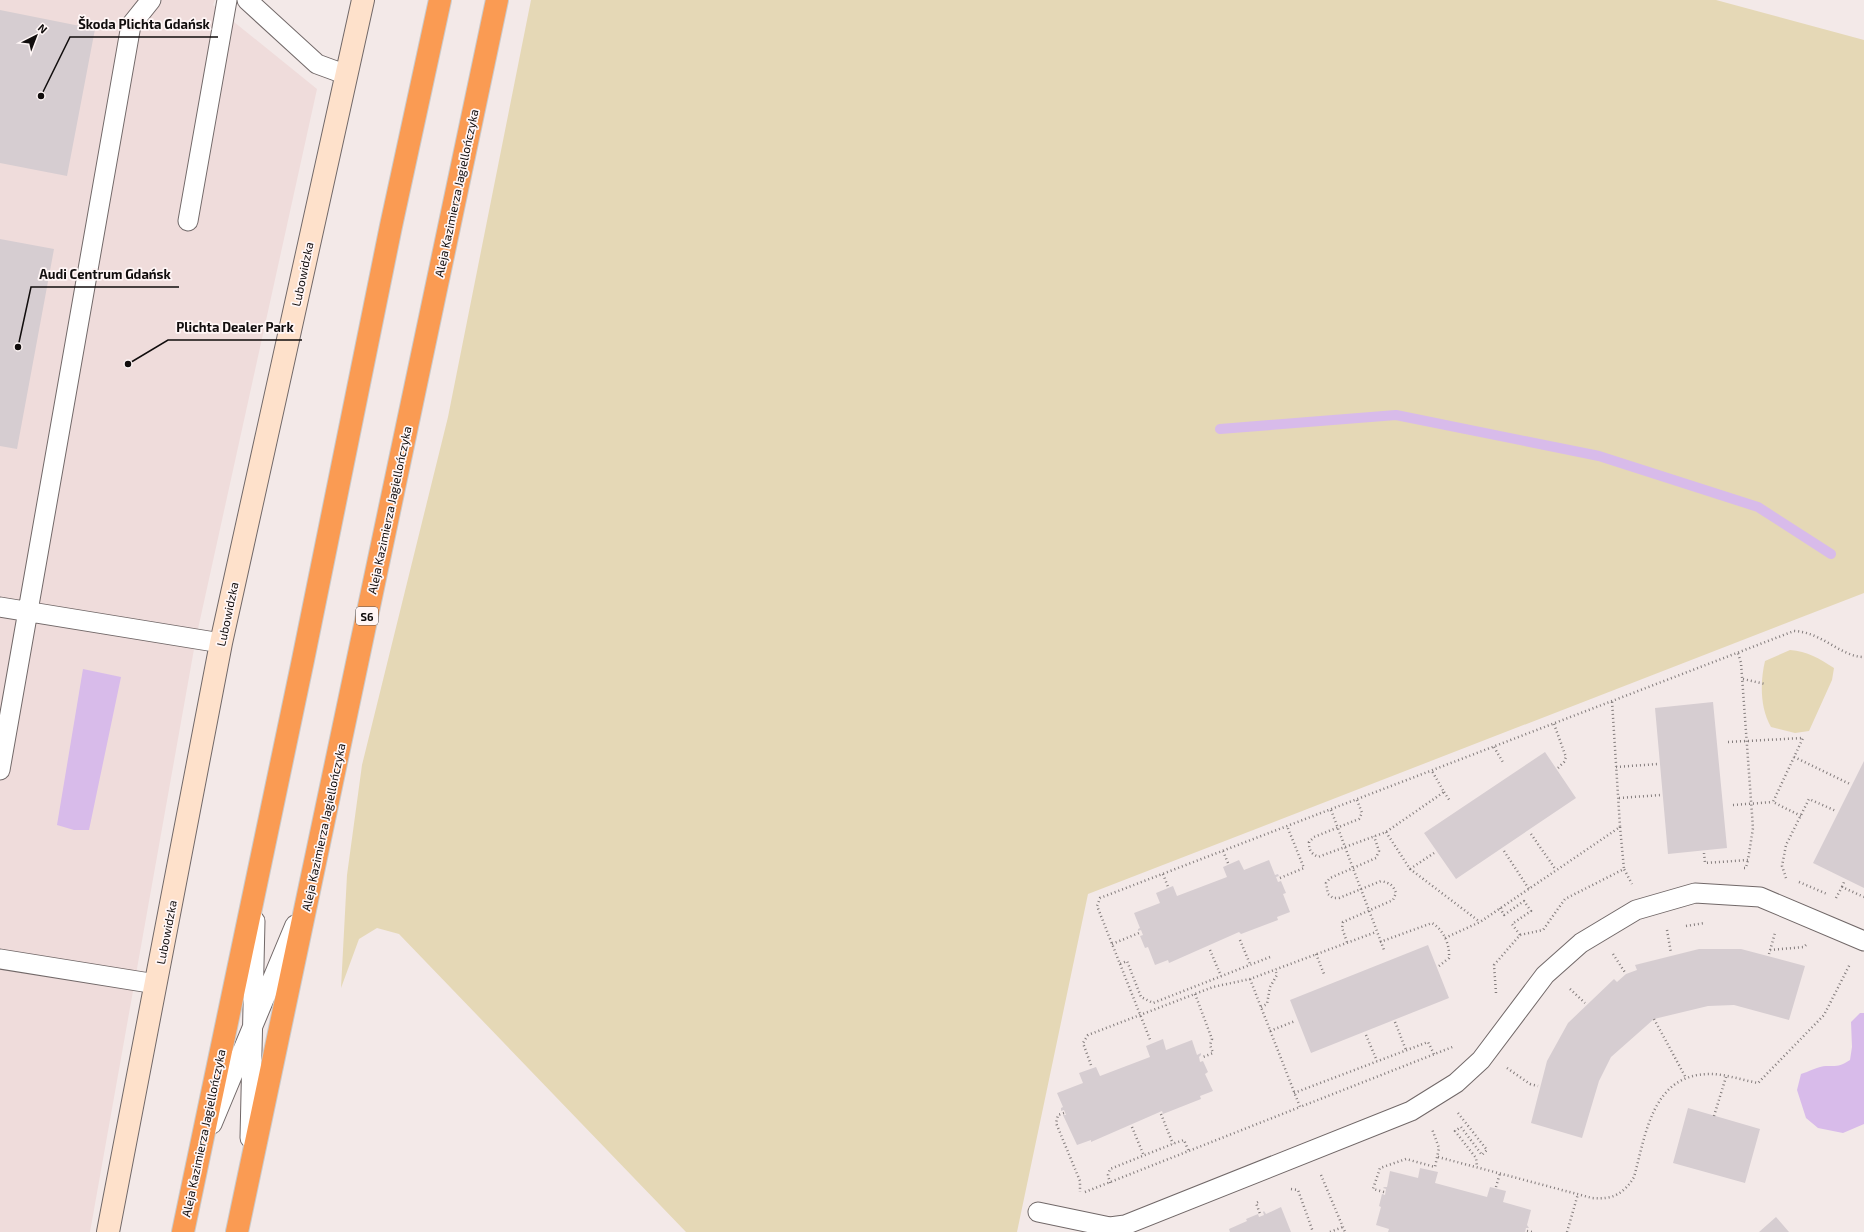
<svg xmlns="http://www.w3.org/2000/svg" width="1864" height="1232" viewBox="0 0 1864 1232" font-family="'Exo 2',sans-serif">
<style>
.built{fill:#efdcdb}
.green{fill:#e5d8b6}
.water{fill:#d8bbea}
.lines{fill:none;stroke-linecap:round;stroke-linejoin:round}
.stream{stroke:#d8bbea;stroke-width:10}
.building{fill:#d6cdd1}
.lane-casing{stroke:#716868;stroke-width:21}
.secondary-casing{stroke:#716868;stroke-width:24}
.highway-casing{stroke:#cbcaca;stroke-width:24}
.path{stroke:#837c7c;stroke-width:2.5;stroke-dasharray:1 3;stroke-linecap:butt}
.lane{stroke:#fff;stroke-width:19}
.secondary{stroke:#fee1cb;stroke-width:22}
.highway{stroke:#fa9b53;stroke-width:22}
.labels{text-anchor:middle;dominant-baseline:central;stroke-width:3.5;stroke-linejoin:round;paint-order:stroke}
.shield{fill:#fff6f6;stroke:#585353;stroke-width:1}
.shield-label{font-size:11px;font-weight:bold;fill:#110d0d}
.street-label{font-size:12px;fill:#110d0d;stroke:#fff6f6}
.leader{fill:none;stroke:#110d0d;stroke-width:1.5}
.callout-dot{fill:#110d0d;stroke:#fff6f6;stroke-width:1.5}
.callout-label{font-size:13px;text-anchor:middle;font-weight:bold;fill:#110d0d;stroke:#fff6f6;stroke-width:3.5;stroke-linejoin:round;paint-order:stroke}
</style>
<rect width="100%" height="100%" fill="#f3e9e8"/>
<!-- built -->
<path class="built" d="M0 0H215L213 5 317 89 196 638 90 1232H0Z"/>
<!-- green -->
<path class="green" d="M531 0H1716L1864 40V593L1088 894 1017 1232H686L399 934 377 928 359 939 341 988 347 875 362 765 448 417Z
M1790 650C1807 651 1820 659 1834 668L1832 680 1809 731 1795 733 1771 727C1760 708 1760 682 1765 661Z"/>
<!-- water -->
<path class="water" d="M83 669 121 677 89 830H74L57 825Z
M1860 1013H1864V1124L1843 1133 1818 1128 1806 1118 1797 1090 1801 1074C1808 1072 1819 1066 1826 1066 1838 1066 1839 1067 1850 1060L1852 1047 1851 1022Z"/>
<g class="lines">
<!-- stream -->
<path class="stream" d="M1220 429 1396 415 1599 456 1758 507 1831 554"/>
</g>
<!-- building -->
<path class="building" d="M0 10 95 29 67 176 0 163Z
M0 239 54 249 17 449 0 446Z
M1713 702 1727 848 1668 854 1655 708Z
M1545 752 1576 798 1456 879 1424 833Z
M1864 761V888L1813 863Z
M1239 860 1244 870 1269 860 1275 875 1278 874 1279 876 1276 877 1278 882 1281 881 1286 893 1283 894 1290 912 1277 917 1278 920 1241 934 1239 932 1169 963 1168 960 1155 965 1148 947 1145 948 1140 936 1143 935 1141 930 1138 931V929L1140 928 1134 913 1160 903 1156 893 1173 886 1177 896 1227 877 1223 867Z
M1428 945 1449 998 1311 1053 1290 1000Z
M1699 949H1741L1805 966 1789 1020 1734 1005 1708 1006 1654 1019 1611 1057 1599 1081 1582 1138 1531 1123 1547 1061 1568 1023 1614 979 1617 982 1626 974 1637 970 1635 965Z
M1163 1039 1166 1050 1192 1040 1197 1055 1201 1053V1055L1199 1057 1200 1062 1203 1061 1208 1072 1205 1074 1213 1091 1200 1096 1201 1099 1163 1114 1162 1111 1091 1142V1140L1077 1145 1063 1115H1066L1064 1110 1061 1111V1108L1063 1107 1057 1093 1083 1083 1079 1073 1096 1067 1100 1076 1150 1057 1146 1046Z
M1688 1108 1760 1129 1745 1183 1673 1163Z
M1420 1168 1438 1172 1435 1183 1487 1197 1490 1187 1506 1191 1503 1202 1531 1210 1527 1225 1529 1228H1526L1525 1232H1388L1389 1229 1376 1225 1381 1207 1379 1206 1382 1194 1385 1195 1386 1189 1383 1188 1384 1187H1387L1390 1171 1418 1178Z
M1281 1207 1291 1232H1230L1229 1229 1247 1221 1246 1219 1258 1214 1259 1217 1264 1215 1263 1212 1264 1211 1266 1214Z
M1776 1217 1789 1232H1759Z"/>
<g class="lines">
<!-- lane casing -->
<g class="lane-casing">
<path id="lane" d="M247 0 317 64 347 75
M188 221 227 0
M0 607 221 643
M0 770 131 25 151 0
M0 959 156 984
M212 1124 295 925
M250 1138 255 921
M1038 1212 1110 1227 1125 1225 1411 1111 1456 1083 1481 1060 1545 975 1581 943 1636 910 1695 893 1760 897 1864 941"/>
</g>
<!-- secondary casing -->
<g class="secondary-casing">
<path id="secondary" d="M108 1232 221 643 363 0"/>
</g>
<!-- highway casing -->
<g class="highway-casing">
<path id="highway" d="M183 1232 303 660 391 226 440 0
M237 1232 497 0"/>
</g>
<!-- path -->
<path class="path" d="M1743 679 1765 684
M1554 724 1566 757 1564 762 1558 768
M1728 742 1803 738 1773 802 1801 816
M1494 747 1504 764
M1794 757 1850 784
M1616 767 1658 764
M1444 792 1450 801
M1619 798 1661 795
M1357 800 1362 813 1359 819 1314 837 1309 842C1309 851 1311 853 1318 857L1386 832 1444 792 1432 771
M1733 805 1773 802
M1331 810 1384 950
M1620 827 1624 869
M1386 832 1410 869 1480 922
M1531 834 1556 870
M1223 851 1228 863
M1504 851 1529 889
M1704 853 1705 863 1748 860 1753 828 1741 663 1738 653
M1744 868H1746L1748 860
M1410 869 1434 853
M1163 874 1168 887
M1280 878 1304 868 1287 826
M1786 878 1782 866 1786 845 1809 799 1836 811
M1799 882 1827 894
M1842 887 1844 882
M1836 898 1842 887 1864 897
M1500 908 1504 915 1524 901 1531 911 1512 924 1520 935
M1686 926 1705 923
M1667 930 1671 953
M1445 938 1480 922 1620 827 1612 701
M1240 940 1250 964
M1347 942 1342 928 1343 922 1393 900 1396 893C1393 885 1390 883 1381 881L1339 898H1333L1328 894 1326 883 1330 878 1376 858 1379 851 1374 836
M1380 942 1432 923C1444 930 1450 945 1449 958L1439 966
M1112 944 1139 933
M1210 950 1221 976
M1770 950 1804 947 1806 945
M1316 954 1324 974
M1613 954 1626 974
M1769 954 1775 933
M1270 957 1153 1003 1141 997 1127 961 1120 964 1097 906 1100 898 1794 631C1822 632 1841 657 1864 657
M1120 964 1151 1042
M1250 979 1300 1107 1455 1046
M1570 989 1585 1003
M1496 993 1494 965 1520 935 1543 930 1565 899 1624 869 1632 884
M1195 994 1212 1039 1210 1045 1213 1053 1203 1057
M1261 1007 1267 1004 1270 987 1277 975 1275 969
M1654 1019 1686 1078
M1395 1022 1406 1050
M1270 1031 1295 1021
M1366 1035 1377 1061
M1091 1065 1083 1043 1088 1035 1213 987 1250 979 1376 932
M1507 1068 1530 1084 1538 1086
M1294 1093 1428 1042 1434 1054
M1064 1113 1058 1115 1056 1123 1080 1181V1192
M1458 1113 1487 1150 1482 1155 1461 1127 1455 1131 1476 1158 1477 1167
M1161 1114 1173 1144
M1714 1116 1726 1077
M1132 1127 1144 1156
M1438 1157 1592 1198C1612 1200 1624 1194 1634 1177 1646 1134 1652 1074 1710 1074 1725 1074 1742 1080 1758 1083L1824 1015 1850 964
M1321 1175 1345 1232
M1110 1183 1108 1175 1110 1169 1175 1143 1184 1140 1189 1152
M1496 1187 1500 1173
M1291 1189 1298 1190 1313 1232
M1085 1192 1300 1107
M1384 1192 1373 1189 1380 1168 1406 1159 1435 1167 1439 1148 1432 1129
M1258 1202 1256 1203 1260 1214
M1527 1231 1532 1232
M1330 1232 1343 1227
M1567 1232 1578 1194"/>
<!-- lane -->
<use href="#lane" class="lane"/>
<!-- secondary -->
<use href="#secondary" class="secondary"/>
<!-- highway -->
<use href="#highway" class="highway"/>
</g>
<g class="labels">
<!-- shield labels -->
<rect class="shield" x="356" y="607" width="22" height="18" rx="3"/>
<g class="shield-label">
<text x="367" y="616">S6</text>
</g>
<!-- street labels -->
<g class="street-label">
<text transform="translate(456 193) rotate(-78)">Aleja Kazimierza Jagiellończyka</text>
<text transform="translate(302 274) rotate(-78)">Lubowidzka</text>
<text transform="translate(389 510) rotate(-78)">Aleja Kazimierza Jagiellończyka</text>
<text transform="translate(227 614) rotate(-78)">Lubowidzka</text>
<text transform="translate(323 827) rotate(-78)">Aleja Kazimierza Jagiellończyka</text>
<text transform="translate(166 932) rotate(-79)">Lubowidzka</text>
<text transform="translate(203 1133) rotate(-78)">Aleja Kazimierza Jagiellończyka</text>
</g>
</g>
<!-- callouts -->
<path class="leader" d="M41 96L70 37H218M18 347L31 287H179M128 364L168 340H302"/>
<g class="callout-dot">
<circle cx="41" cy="96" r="4"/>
<circle cx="18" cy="347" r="4"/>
<circle cx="128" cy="364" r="4"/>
</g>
<g class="callout-label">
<text x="144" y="29">Škoda Plichta Gdańsk</text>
<text x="105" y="279">Audi Centrum Gdańsk</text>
<text x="235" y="332">Plichta Dealer Park</text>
</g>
<!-- north arrow -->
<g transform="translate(36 36) rotate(42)" stroke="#fff6f6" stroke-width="3" paint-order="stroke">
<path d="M0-3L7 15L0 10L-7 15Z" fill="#110d0d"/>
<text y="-6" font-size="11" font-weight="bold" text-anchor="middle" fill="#110d0d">N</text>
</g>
</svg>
